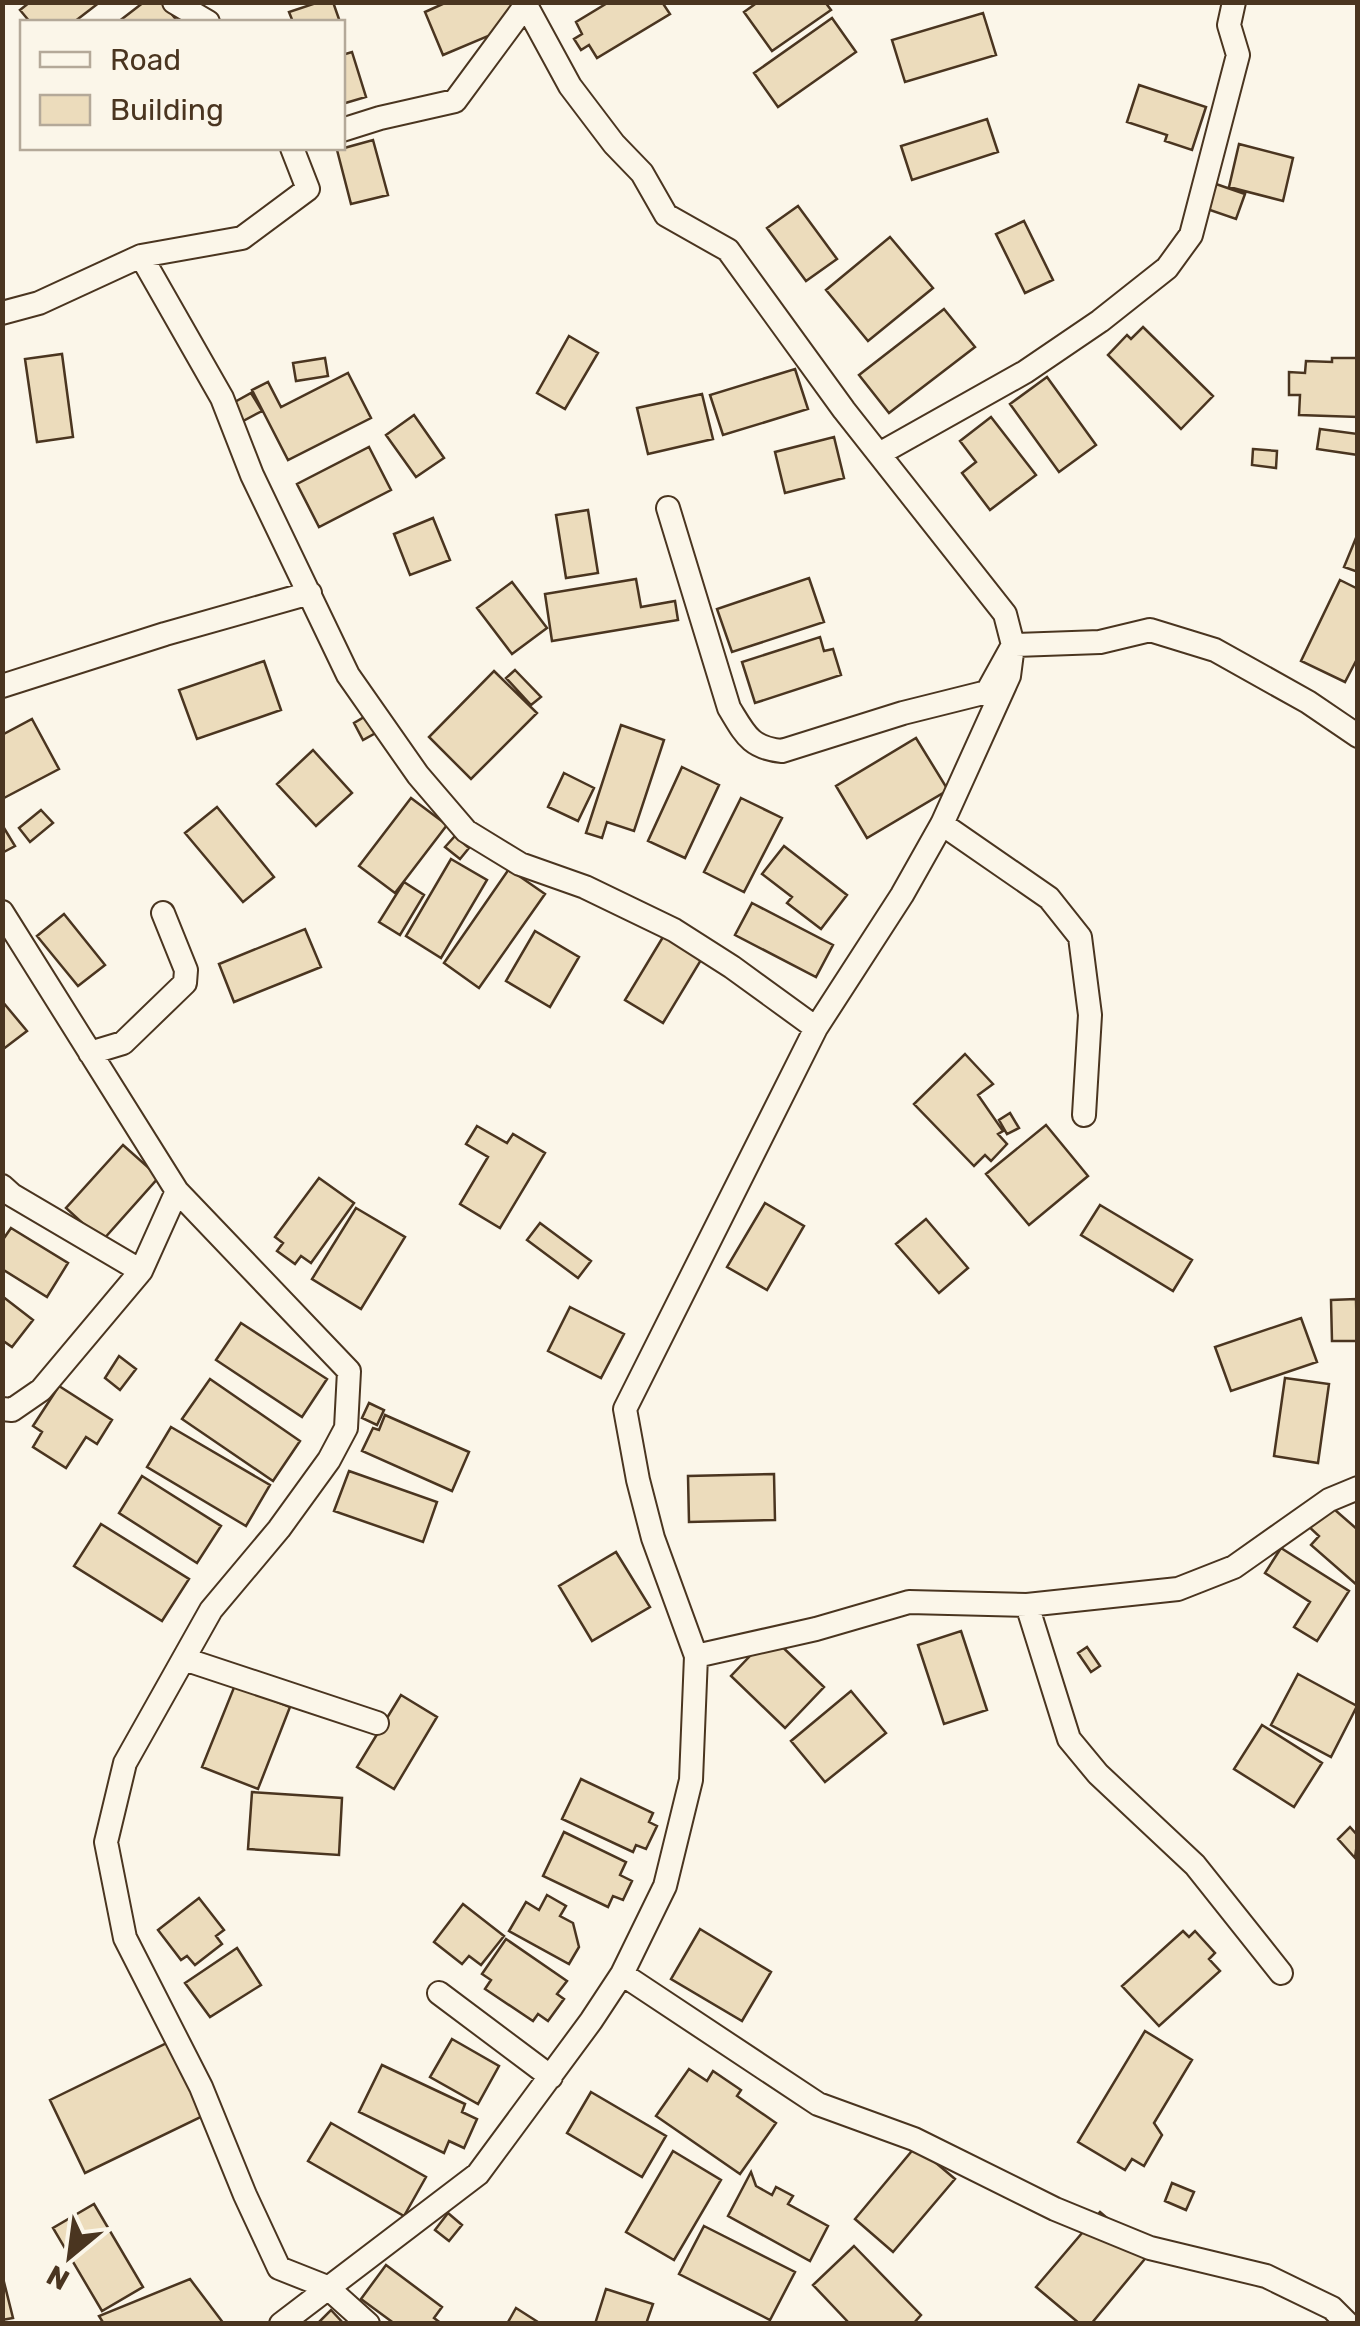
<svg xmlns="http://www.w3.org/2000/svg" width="1360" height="2326" viewBox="0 0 1360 2326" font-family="Rubik,sans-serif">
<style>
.building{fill:#ecdcbc;stroke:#4a3520;stroke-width:2.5}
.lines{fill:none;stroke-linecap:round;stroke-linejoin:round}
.minor-casing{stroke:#4a3520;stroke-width:26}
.minor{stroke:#fbf6e9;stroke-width:22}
</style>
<rect width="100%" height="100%" fill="#fbf6e9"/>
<!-- building -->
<path class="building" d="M30 2H100L74 22H30L20 10Z
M144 2H162L178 22H118Z
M319 2H333L340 22H293L289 12Z
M447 2H519L526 20 443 55 425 12Z
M609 2H662L670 14 597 58 589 45 581 50 574 39 582 34 576 22Z
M758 2H825L831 10 772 51 744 12Z
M983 13 996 55 905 82 892 40Z
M832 18 856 52 778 107 754 73Z
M352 52 366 97 342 104V55Z
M1139 85 1206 107 1192 150 1165 141 1167 135 1127 122Z
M987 119 998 152 912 180 901 146Z
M373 140 388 195 351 204 337 150Z
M1239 144 1293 158 1283 201 1229 187Z
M1216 184 1245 194 1236 219 1207 209Z
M798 206 837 259 806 281 767 228Z
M1024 221 1053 280 1025 293 996 234Z
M890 237 933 288 868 341 826 290Z
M944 309 975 347 889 413 859 375Z
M1143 327 1213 396 1181 429 1108 355 1127 335 1131 339Z
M569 336 598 353 565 409 537 393Z
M62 354 73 437 37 442 25 359Z
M325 358 328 376 296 381 293 363Z
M1332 358H1358V417L1299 415 1300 395H1289V372L1305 373 1306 361 1332 362Z
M795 369 808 409 723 435 710 395Z
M348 373 371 418 288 460 252 390 268 382 281 407Z
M1047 377 1096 445 1059 472 1010 404Z
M251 393 262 411 243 421 233 403Z
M702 394 713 439 648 454 637 408Z
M414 415 444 458 416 477 386 435Z
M991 417 1036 475 990 510 962 473 976 462 960 441Z
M1320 429 1358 434V455L1317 449Z
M834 437 844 478 785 493 775 452Z
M369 447 391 490 319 527 297 484Z
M1253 449 1277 451 1276 468 1252 465Z
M588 510 598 573 566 578 556 515Z
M433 518 450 560 410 575 394 534Z
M1358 533V572L1344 567Z
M809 578 824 622 732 652 717 609Z
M636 579 641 607 675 601 678 620 552 641 545 594Z
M1340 580 1358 589V657L1345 682 1301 661Z
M512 582 547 628 512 654 477 608Z
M820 637 824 651 833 649 841 675 755 703 742 662Z
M264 661 281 710 197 739 179 690Z
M515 670 541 697 531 705 506 678Z
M494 671 537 713 471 779 429 737Z
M371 713 381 730 363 740 354 723Z
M32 719 59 769 2 799V735Z
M621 725 664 740 634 831 607 822 602 838 586 833Z
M916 738 948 790 867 838 836 786Z
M313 750 352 793 316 826 277 784Z
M682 767 719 785 685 858 648 841Z
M564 773 594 788 578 821 548 807Z
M411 798 447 825 395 893 359 866Z
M741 798 782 818 744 892 704 872Z
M217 807 274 877 243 902 185 833Z
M41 810 53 823 30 842 19 828Z
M4 828 15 846 2 853V829Z
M455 836 469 848 460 859 445 847Z
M784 846 847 895 821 929 787 903 792 897 762 874Z
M451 859 487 880 441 958 406 936Z
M509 869 545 894 479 988 444 963Z
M404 882 424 895 400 935 379 922Z
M752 903 833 945 816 977 735 935Z
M64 914 105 965 78 986 37 936Z
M305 929 321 967 234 1002 219 964Z
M535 931 579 957 550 1007 506 981Z
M666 932 704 955 663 1023 625 1000Z
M2 1001 27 1031 2 1050Z
M965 1054 993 1084 978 1095 1003 1131 998 1134 1007 1144 991 1161 985 1155 974 1166 914 1104Z
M1010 1113 1019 1128 1007 1134 999 1120Z
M1046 1125 1088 1176 1029 1225 986 1174Z
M477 1126 507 1143 513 1134 545 1153 500 1228 460 1204 488 1157 466 1144Z
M123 1145 159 1177 102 1241 66 1208Z
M319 1178 354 1203 311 1263 301 1256 295 1264 277 1251 283 1243 275 1237Z
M765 1203 804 1226 767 1290 727 1267Z
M1100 1205 1192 1260 1173 1291 1081 1235Z
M356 1208 405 1237 361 1309 312 1279Z
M926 1219 968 1268 939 1293 896 1244Z
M540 1223 591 1261 578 1278 527 1240Z
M11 1228 68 1263 47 1297 2 1269V1241Z
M2 1296 33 1320 12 1347 2 1340Z
M1356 1299 1357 1341H1332L1331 1300Z
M570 1307 624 1334 601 1378 548 1351Z
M1301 1318 1317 1362 1231 1391 1215 1347Z
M241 1323 327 1379 302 1417 216 1360Z
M119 1356 136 1369 120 1390 105 1378Z
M1285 1378 1329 1384 1318 1463 1274 1456Z
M210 1379 300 1441 273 1481 182 1419Z
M59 1386 112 1420 97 1444 86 1437 66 1468 33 1447 42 1432 33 1426Z
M369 1403 384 1410 377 1425 362 1418Z
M385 1415 469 1452 452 1491 362 1451 373 1428 379 1430Z
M171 1427 270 1485 246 1526 147 1467Z
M349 1471 437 1502 423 1542 334 1511Z
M774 1474 775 1520 689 1522 688 1476Z
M142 1476 221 1526 197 1563 119 1513Z
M1327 1503 1358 1530V1586L1311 1545 1319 1536 1307 1525Z
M101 1524 189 1579 162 1621 74 1566Z
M1281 1548 1349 1591 1317 1641 1294 1627 1310 1602 1265 1573Z
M616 1552 650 1607 592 1641 559 1586Z
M961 1631 987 1710 944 1724 918 1645Z
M770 1635 824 1687 785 1728 731 1676Z
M1087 1647 1100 1666 1091 1672 1078 1653Z
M1298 1674 1357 1706 1331 1757 1271 1725Z
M235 1685 290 1707 258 1789 202 1767Z
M851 1691 886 1733 825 1782 791 1741Z
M401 1695 437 1717 394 1789 357 1767Z
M1262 1725 1322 1763 1294 1807 1234 1769Z
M581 1779 653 1813 649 1822 657 1826 646 1849 636 1845 633 1852 562 1819Z
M252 1792 342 1798 339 1855 248 1849Z
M1350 1827 1358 1836 1355 1858 1338 1839Z
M564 1832 626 1862 620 1875 632 1881 623 1900 613 1896 608 1907 543 1876Z
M547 1895 566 1906 560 1916 573 1923 579 1947 569 1964 509 1931 526 1902 539 1910Z
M199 1898 224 1930 216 1936 222 1944 195 1965 187 1956 181 1960 158 1930Z
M463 1904 504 1936 481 1965 469 1956 462 1964 434 1942Z
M700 1929 771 1972 742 2021 671 1979Z
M1183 1931 1189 1937 1195 1931 1215 1953 1209 1959 1220 1971 1159 2026 1122 1986Z
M506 1939 567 1981 557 1994 564 1999 548 2021 538 2014 533 2021 485 1989 491 1980 482 1974Z
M237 1948 261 1985 210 2017 185 1983Z
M1145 2031 1192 2060 1154 2123 1162 2135 1144 2166 1132 2159 1125 2170 1078 2142Z
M452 2039 499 2066 478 2104 430 2077Z
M169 2042 205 2115 85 2173 50 2100Z
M382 2065 465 2104 462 2112 477 2119 464 2148 449 2141 444 2153 359 2112Z
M689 2069 707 2081 713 2071 741 2090 737 2096 776 2123 740 2174 656 2116Z
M591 2092 666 2136 642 2177 567 2133Z
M331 2123 426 2177 404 2216 308 2161Z
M916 2146 955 2179 893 2252 855 2219Z
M673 2151 721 2180 674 2260 626 2232Z
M751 2172 756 2186 772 2195 776 2187 793 2196 788 2204 828 2226 810 2261 728 2216Z
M1172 2183 1194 2192 1186 2210 1165 2201Z
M94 2204 143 2287 102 2311 53 2228Z
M1100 2212 1149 2254 1091 2324H1080L1036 2287Z
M448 2213 462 2225 449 2241 435 2230Z
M704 2226 795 2272 770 2320 679 2274Z
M854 2246 921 2315 913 2324H850L813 2285Z
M386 2265 442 2307 434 2318 442 2324H395L361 2299Z
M2 2274 13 2318 2 2320Z
M190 2279 224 2324H104L99 2316Z
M606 2289 653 2304 646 2324H595Z
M516 2308 541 2324H507Z
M331 2310 344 2324H317Z"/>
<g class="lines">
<!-- minor casing -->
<g class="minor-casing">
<path id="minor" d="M174 2 208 22
M342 130 380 118 455 101 528 2
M141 256 222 398 252 475 348 675 418 775 466 831 520 864 585 887 674 930 732 967 816 1028
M2 313 39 303 141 256 242 238 308 189 292 148
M879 454 1025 372 1100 321 1167 268 1191 235 1238 55 1229 25 1234 2
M668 508 729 708C745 734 750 748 782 751L903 713 987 692 1013 645 1100 642 1150 630 1215 650 1308 702 1358 736
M2 686 165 634 310 593
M942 824 1049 898 1080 937 1090 1015 1084 1115
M2 912 177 1191 349 1371 346 1428 329 1460 279 1529 211 1610 125 1763 106 1842 125 1938 201 2087 245 2195 279 2268 327 2287 368 2324
M90 1053 123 1043 185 983 186 970 163 913
M2 1186 12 1195 141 1271
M2 1409 12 1410 41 1390 141 1271 177 1191
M1027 1605 1069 1739 1098 1774 1195 1865 1281 1973
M696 1656 816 1629 909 1602 1027 1605 1178 1589 1234 1567 1329 1500 1358 1488
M184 1659 377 1723
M622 1974 818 2104 914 2139 1055 2209 1150 2248 1266 2276 1332 2308 1348 2324
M439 1993 551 2077
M281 2324 478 2174 591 2021 622 1974 665 1886 691 1780 696 1656 653 1538 638 1480 625 1409 816 1028 902 895 942 824 1009 676 1013 645 1005 614 844 410 728 250 666 215 642 173 614 144 570 86 527 7"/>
</g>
<!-- minor -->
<use href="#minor" class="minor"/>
</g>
<!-- border -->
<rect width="1360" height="2326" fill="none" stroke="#4a3520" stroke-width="10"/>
<!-- legend -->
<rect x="20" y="20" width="325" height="130" fill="#fbf6e9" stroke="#b4a999" stroke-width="2.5"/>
<rect x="40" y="52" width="50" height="15" fill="#fbf6e9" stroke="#b4a999" stroke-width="2.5"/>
<text x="110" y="70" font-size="30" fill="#4a3520">Road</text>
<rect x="40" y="95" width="50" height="30" fill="#ecdcbc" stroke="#b4a999" stroke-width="2.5"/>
<text x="110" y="120" font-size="30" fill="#4a3520">Building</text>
<!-- north arrow -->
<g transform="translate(70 2256) rotate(209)" stroke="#fbf6e9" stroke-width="8" paint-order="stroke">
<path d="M0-8L18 38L0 25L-18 38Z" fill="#4a3520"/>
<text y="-15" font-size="28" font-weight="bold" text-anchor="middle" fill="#4a3520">N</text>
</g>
</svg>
